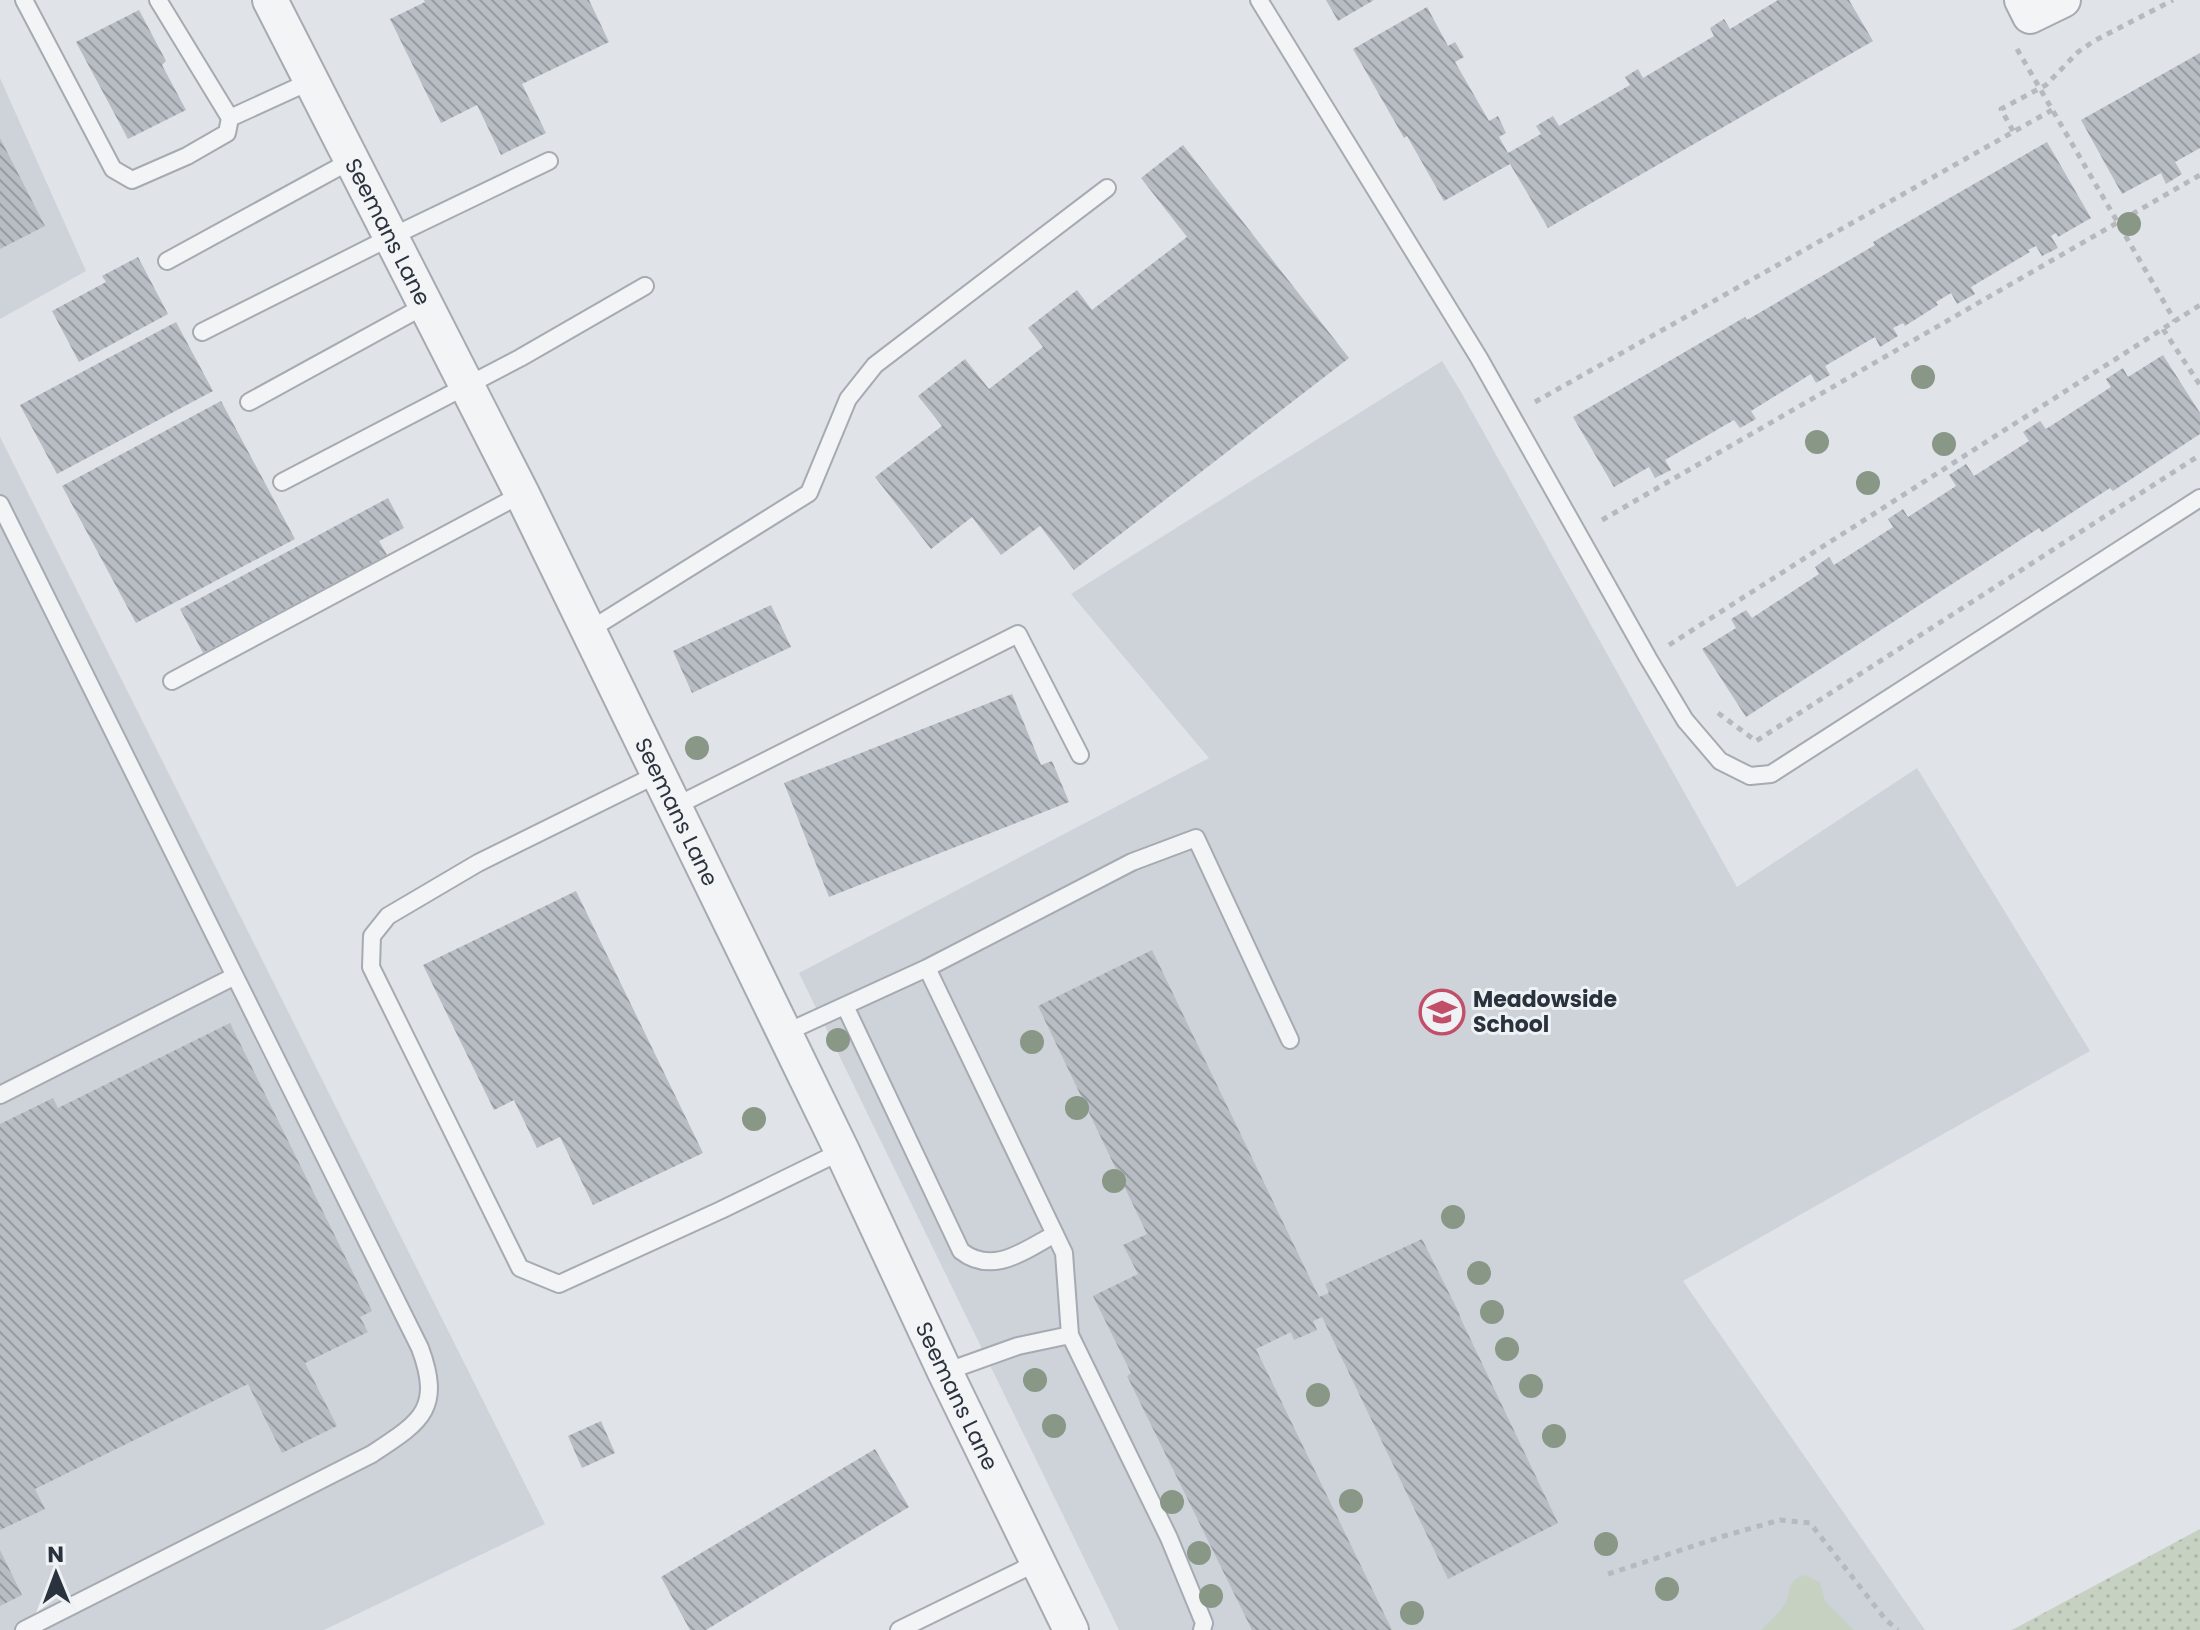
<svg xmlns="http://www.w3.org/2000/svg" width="2200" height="1630" viewBox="0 0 2200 1630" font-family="Poppins,sans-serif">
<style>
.built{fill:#ced3d9}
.grass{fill:#c7d1c2}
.park{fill:url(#park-dots)}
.building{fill:url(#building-back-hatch)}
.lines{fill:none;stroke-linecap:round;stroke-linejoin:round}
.lane-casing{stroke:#a6aab2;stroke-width:20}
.street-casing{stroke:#a6aab2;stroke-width:38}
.path{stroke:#b6babf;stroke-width:5;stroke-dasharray:6 6;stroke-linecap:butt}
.lane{stroke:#f2f4f6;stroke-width:16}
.street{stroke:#f2f4f6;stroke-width:34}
.tree{fill:#899787}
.labels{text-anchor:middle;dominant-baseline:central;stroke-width:6;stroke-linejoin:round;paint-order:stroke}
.street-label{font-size:22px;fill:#2a323e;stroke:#eff2f5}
.poi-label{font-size:22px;font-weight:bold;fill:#2a323e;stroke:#eff2f5;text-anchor:start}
</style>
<defs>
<pattern id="park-dots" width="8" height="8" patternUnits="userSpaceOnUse" patternTransform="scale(2)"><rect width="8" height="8" fill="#c7d1c2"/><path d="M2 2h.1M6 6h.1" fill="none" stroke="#abb4a8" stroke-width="1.8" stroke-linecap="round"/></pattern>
<pattern id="building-back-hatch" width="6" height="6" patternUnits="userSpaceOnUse" patternTransform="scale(2)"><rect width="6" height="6" fill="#b8bdc4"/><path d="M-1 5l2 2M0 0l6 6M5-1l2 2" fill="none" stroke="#969aa1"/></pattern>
</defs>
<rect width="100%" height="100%" fill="#e0e3e8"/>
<!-- built -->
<path class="built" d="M0 78 86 271 0 319Z
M1442 361 1461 392 1737 887 1917 768 2090 1051 1683 1281 1925 1630H1119L799 973 1209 758 1071 594Z
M0 437 545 1524 324 1630H0Z"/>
<!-- grass -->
<path class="grass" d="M1805 1575 1820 1582 1825 1601 1854 1630H1761C1769 1622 1778 1614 1784 1605 1793 1592 1784 1581 1805 1575Z"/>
<!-- park -->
<path class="park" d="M2200 1529V1630H2012Z"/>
<!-- building -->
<path class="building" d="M424 0H589L609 42 522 84 546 133 501 155 477 105 441 123 390 19 425 2Z
M1326 0H1374L1338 21Z
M1778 0H1849L1873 41 1548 228 1510 164 1444 201 1407 136 1404 138 1353 49 1427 7 1448 46 1455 42 1464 57 1455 62 1489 121 1498 116 1506 133 1499 137 1508 153 1541 134 1536 126 1553 116 1559 126 1630 85 1625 77 1638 69 1643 78 1714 36 1710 28 1724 19 1730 29Z
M139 10 166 61 162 65 186 110 128 139 76 42Z
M2200 53V148L2175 162 2182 174 2166 184 2161 173 2122 194 2081 120Z
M0 138 45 226 0 249Z
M2047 142 2091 218 2058 237 2056 233 2051 236 2058 248 2042 256 2036 246 2028 250 2030 252 1971 287 1975 294 1957 304 1951 293 1936 302 1938 305 1905 326 1903 323 1893 328 1898 336 1880 347 1875 337 1825 366 1830 375 1816 383 1811 374 1751 411 1756 419 1740 428 1734 420 1665 460 1671 470 1655 478 1649 467 1614 487 1573 417 1745 317 1747 320 1875 245 1873 242Z
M1183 145 1349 358 1074 570 1040 526 1001 555 972 517 931 549 875 477 942 426 918 396 965 359 989 389 1043 347 1028 328 1077 290 1092 310 1187 237 1141 178Z
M138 257 168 314 79 362 52 311 106 282 102 276Z
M176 322 213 391 57 474 20 405Z
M2163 355 2200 413V434L2113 491 2110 488 2042 532 2039 528 1746 717 1702 649 1736 628 1731 619 1746 610 1752 618 1819 574 1815 567 1829 557 1834 565 1893 527 1888 519 1903 509 1908 517 1956 486 1949 475 1966 464 1974 476 2029 441 2023 432 2040 421 2046 429 2111 387 2106 379 2123 368 2128 377Z
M221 401 295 539 136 623 62 486Z
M388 498 404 528 379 541 387 555 203 653 180 609Z
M771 605 791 647 692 693 673 651Z
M1012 694 1041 765 1052 761 1069 802 829 897 784 783Z
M576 891 703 1153 593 1205 560 1137 537 1148 514 1100 494 1110 423 965Z
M1152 950 1319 1297 1329 1293 1325 1284 1422 1239 1459 1313 1460 1317 1558 1523 1448 1579 1322 1317 1313 1321 1317 1330 1294 1340 1291 1332 1256 1349 1392 1630H1252L1127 1376 1131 1373 1093 1296 1138 1274 1123 1245 1147 1234 1038 1006Z
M230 1023 372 1311 360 1317 368 1332 305 1363 337 1426 282 1453 248 1384 35 1489 45 1509 0 1530V1124L53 1098 58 1108Z
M601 1421 615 1453 582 1468 568 1436Z
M875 1449 909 1507 706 1630H690L661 1577Z
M0 1550 22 1595 0 1606Z"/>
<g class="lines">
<!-- lane casing -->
<g class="lane-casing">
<path id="lane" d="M24 0 113 169 132 180 187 156 227 133 230 118 158 0
M1259 0 1479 358 1648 658 1685 720 1720 761 1750 776 1771 774 2200 498
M230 118 311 81
M167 261 352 160
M202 332 391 237 549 161
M249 402 426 305
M282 482 520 358 645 286
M0 504 420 1348C443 1410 420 1422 372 1454L24 1630
M588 631 809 493 848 399 875 365 1107 188
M172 681 522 494
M658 774 478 863 388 916 372 936 371 967 520 1268 559 1284 721 1210 842 1151
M674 807 1018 634 1080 755
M927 968 1064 1253 1070 1335
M845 1006 961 1251C993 1276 1025 1250 1055 1234
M785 1033 927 968 1132 862 1196 838 1290 1040
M0 1095 235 976
M945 1372 1018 1346 1070 1335 1169 1538 1204 1623 1202 1630
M899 1630 1038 1562"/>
</g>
<!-- street casing -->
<g class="street-casing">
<g id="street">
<path id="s1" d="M270 0 522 494 842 1151 945 1372 1071 1630"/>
<path d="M2022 0 2030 16 2063 0"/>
</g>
</g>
<!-- path -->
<path class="path" d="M2017 49 2175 321
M2013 131 2001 109 2046 85 2078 52 2094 41 2173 0
M2163 329 2200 385
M1535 402 2052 110
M1602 520 2200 175
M1669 645 2200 305
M1718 713 1756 741 2200 455
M1608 1574 1724 1536 1780 1520 1810 1523 1886 1620 1898 1630"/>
<!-- lane -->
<use href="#lane" class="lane"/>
<!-- street -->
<use href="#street" class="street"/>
</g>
<!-- trees -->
<g class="tree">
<circle cx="2129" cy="224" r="12"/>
<circle cx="1923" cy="377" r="12"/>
<circle cx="1817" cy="442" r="12"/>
<circle cx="1944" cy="444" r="12"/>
<circle cx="1868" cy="483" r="12"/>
<circle cx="697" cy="748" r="12"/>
<circle cx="838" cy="1040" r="12"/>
<circle cx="1032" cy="1042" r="12"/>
<circle cx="1077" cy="1108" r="12"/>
<circle cx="754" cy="1119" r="12"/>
<circle cx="1114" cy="1181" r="12"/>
<circle cx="1453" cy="1217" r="12"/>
<circle cx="1479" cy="1273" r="12"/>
<circle cx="1492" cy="1312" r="12"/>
<circle cx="1507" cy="1349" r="12"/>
<circle cx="1035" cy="1380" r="12"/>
<circle cx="1531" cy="1386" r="12"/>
<circle cx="1318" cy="1395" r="12"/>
<circle cx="1054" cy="1426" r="12"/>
<circle cx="1554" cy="1436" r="12"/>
<circle cx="1351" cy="1501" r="12"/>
<circle cx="1172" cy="1502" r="12"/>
<circle cx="1606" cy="1544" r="12"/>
<circle cx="1199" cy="1553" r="12"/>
<circle cx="1667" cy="1589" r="12"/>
<circle cx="1211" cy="1596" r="12"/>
<circle cx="1412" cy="1613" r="12"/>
</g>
<!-- icons -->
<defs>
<g id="school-ring" transform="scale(2.3)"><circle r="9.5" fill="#eff2f5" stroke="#c24f68" stroke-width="1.5"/><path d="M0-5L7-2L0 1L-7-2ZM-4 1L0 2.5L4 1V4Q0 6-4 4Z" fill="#c24f68"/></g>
</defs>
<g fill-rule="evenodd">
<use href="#school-ring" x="1442" y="1012"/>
</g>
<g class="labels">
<!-- street labels -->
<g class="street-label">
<text stroke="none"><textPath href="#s1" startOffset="260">Seemans Lane</textPath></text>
<text stroke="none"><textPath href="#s1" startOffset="908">Seemans Lane</textPath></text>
<text stroke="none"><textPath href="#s1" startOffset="1556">Seemans Lane</textPath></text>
</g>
<!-- poi labels -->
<g class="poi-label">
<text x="1473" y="999">Meadowside<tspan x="1473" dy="25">School</tspan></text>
</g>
</g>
<!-- north arrow -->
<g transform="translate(56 1574) rotate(359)" stroke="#eff2f5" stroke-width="6" paint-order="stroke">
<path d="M0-6L14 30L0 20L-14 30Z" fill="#2a323e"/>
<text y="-12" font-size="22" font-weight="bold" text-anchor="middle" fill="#2a323e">N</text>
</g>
</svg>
